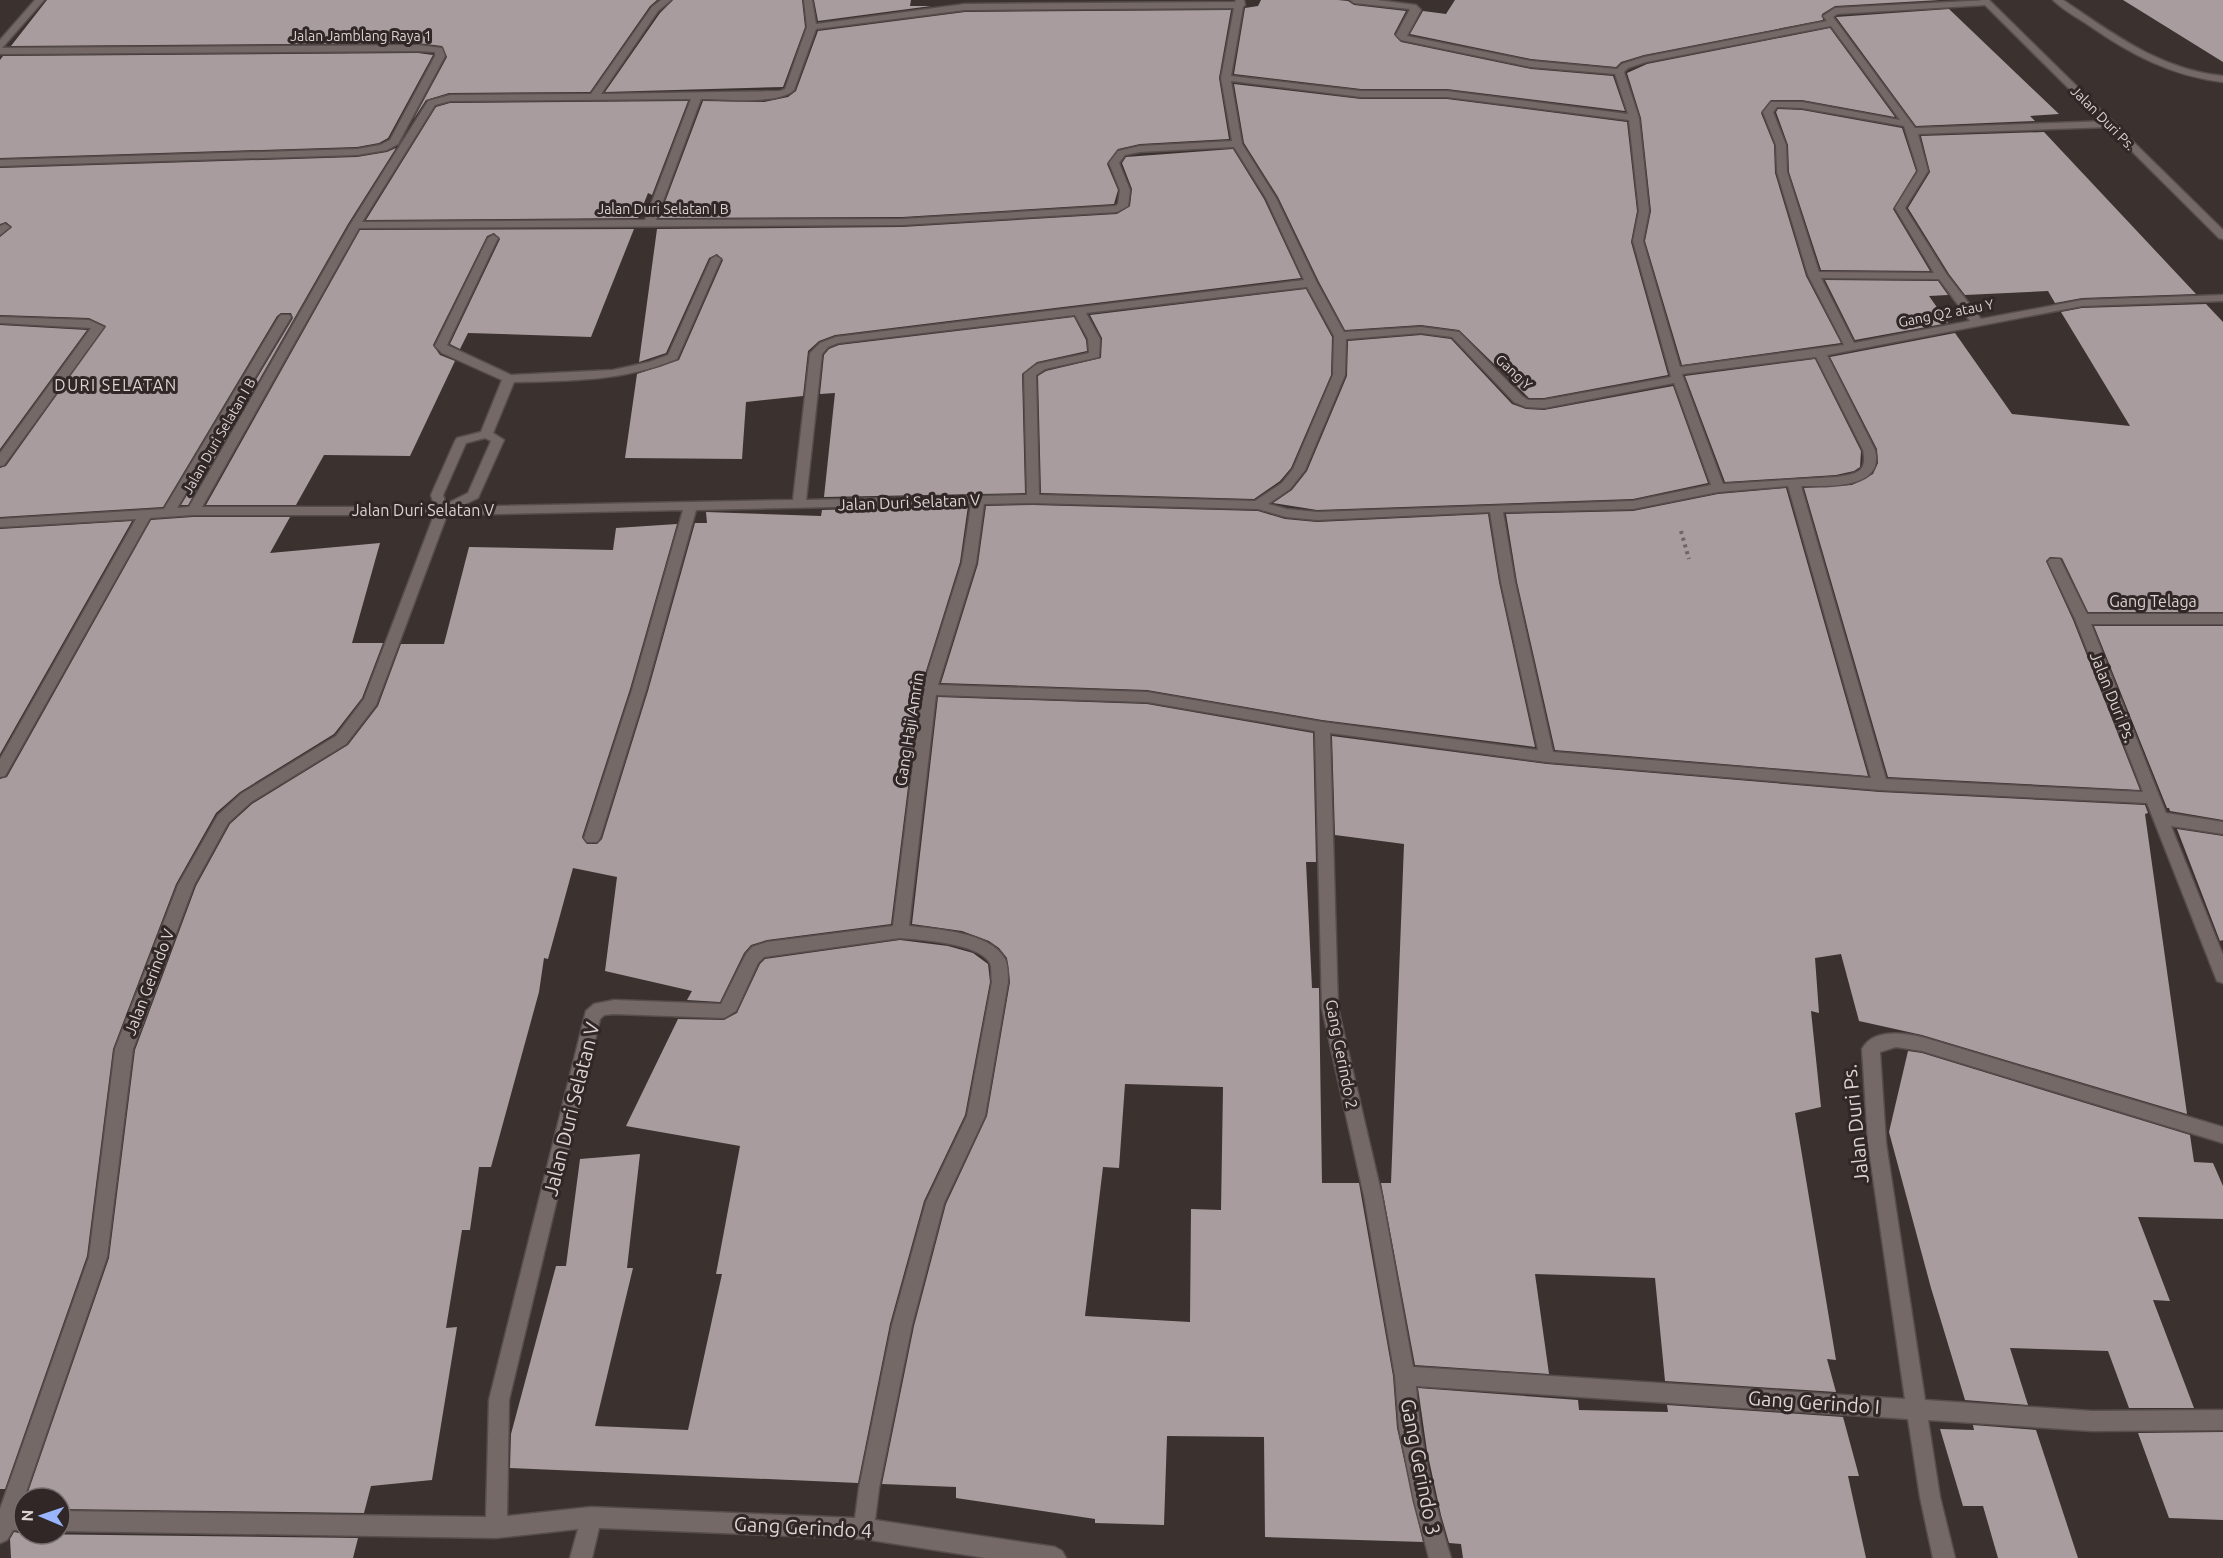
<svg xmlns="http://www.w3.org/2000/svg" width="2223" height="1558" viewBox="0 0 2223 1558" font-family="Ubuntu,sans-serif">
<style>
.building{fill:#a89c9e;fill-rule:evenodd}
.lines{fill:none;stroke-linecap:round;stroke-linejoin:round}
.service-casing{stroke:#564d4c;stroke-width:3}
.minor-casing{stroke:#564d4c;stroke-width:3}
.tertiary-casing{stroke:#564d4c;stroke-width:3}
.path{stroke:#6f6664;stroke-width:4;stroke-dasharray:3 4;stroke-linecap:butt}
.service{fill:#756967;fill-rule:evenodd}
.minor{fill:#756967;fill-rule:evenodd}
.tertiary{fill:#756967;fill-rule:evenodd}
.labels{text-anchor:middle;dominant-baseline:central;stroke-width:6;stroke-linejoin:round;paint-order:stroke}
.far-street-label{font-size:14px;fill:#dbd4d3;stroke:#312726}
.far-quarter-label{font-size:16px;letter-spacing:1.5px;fill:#dbd4d3;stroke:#312726}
.street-label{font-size:16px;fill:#dbd4d3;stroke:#312726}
.near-street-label{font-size:20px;fill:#dbd4d3;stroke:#312726}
</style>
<rect width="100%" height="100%" fill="#3b312f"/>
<!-- building -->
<path class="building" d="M47 0H657L650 6 590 92 449 93 426 100 413 120 447 57 442 46 418 43 11 46Z
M673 0H802L805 27 783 87 605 92 660 13Z
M814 0H911L910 6H931L818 21Z
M1261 0H1338L1348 1 1354 5 1406 11 1394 34 1401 42 1531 69 1613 76 1625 111 1447 89H1361L1234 74 1245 8 1258 6Z
M1455 0H1940L1835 6 1822 14 1823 20 1644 55 1621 62 1616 67 1531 59 1410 34 1423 11 1446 14Z
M2123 0H2223V62Z
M1949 9 2059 114 2030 116 2035 121 1916 126 1836 17Z
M1231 10 1219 78 1229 139 1140 144 1118 149 1107 164 1118 190 1114 204 902 217 659 218 703 101 764 102 788 97 796 91 818 31 965 12Z
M1830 28 1895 117 1802 100H1771L1761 113 1774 145 1775 173 1806 276 1841 343 1682 365 1645 241 1651 211 1641 118 1627 73 1647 64Z
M418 53 433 55 388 138 379 143 357 147 0 158V60L3 56Z
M1234 84 1361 99H1447L1627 122 1637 211 1631 242 1668 375 1544 398H1529L1459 330 1421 325 1345 330 1319 282 1278 197 1244 143Z
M688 101 652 195 648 193 638 218 366 220 436 107 450 103Z
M1778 109 1802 110 1902 128 1916 171 1893 209 1930 271 1821 270 1789 172 1788 145 1776 112Z
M2044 132 2196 294 2082 298 2055 303 2048 291 1965 295 1949 274 1908 208 1930 172 1921 136Z
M396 148 348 224 188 505H181L293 318 291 313H281L277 316 163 507 0 517V468L6 466 106 326 89 318 0 315V237L12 227 6 222 0 224V168L357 157 387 152Z
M1233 149 1264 199 1301 278 835 335 819 341 808 351 803 396 746 402 742 459 625 458 637 374 679 360 723 260 717 254 709 258 666 353 639 362 657 229 902 227 1117 214 1130 206 1132 189 1122 163 1126 157Z
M634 229 591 337 468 333 460 349 450 344 500 239 494 233 487 236 433 345 440 355 455 361 410 456 324 455 296 505H206L360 230Z
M1825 280 1938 281 1948 295 1929 296 1948 323 1855 340Z
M1306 289 1332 337 1331 375 1291 468 1280 481 1254 499 1041 493 1038 376 1046 371 1101 358 1102 338 1090 315Z
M2206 304 2223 322V612H2088L2062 558 2050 557 2046 561 2073 620 2140 790 1888 777 1804 488 1852 485 1873 474 1878 463 1877 449 1830 357 1955 333 2012 414 2130 426 2061 312 2082 308Z
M1074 317 1086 340 1087 351 1037 362 1022 374 1025 493 824 497 835 393 820 394 824 355 829 349 839 345Z
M0 325 87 330 0 449Z
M1421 335 1451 339 1512 404 1526 409 1544 410 1673 386 1708 483 1633 499 1317 510 1273 503 1292 490 1307 471 1347 376 1348 341Z
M1815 359 1861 451 1860 467 1854 471 1836 475 1725 482 1685 376Z
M1786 488 1868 776 1555 750 1517 582 1506 514 1633 511 1718 494Z
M1033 505 1258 511 1285 519 1317 522 1488 514 1499 582 1535 747 1322 720 1147 690 941 683 978 564 986 506Z
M968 506 960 562 920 690 891 924 767 940 751 945 744 953 720 1002 687 1000 692 991 605 971 617 877 573 868 548 959 544 958 539 992 491 1167H479L470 1230H462L446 1328 457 1327 432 1480 371 1486 364 1513 60 1509V1498H26L109 1258 135 1050 196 886 230 824 252 804 348 745 378 706 401 644H444L469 547 613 550 616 528 677 524 630 689 582 837 587 844H597L602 839 648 691 695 523H707L706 512 821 516 822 510Z
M193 517H290L270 553 380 543 352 643H383L362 698 334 734 240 792 216 813 176 884 113 1049 87 1256 5 1489H0V779L7 777 151 520Z
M132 521 0 754V529Z
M2094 626H2223V820L2170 811 2169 808H2167Z
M938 697 1147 704 1313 733 1316 862H1306L1312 988H1319L1322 1183H1359L1393 1376 1397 1428 1423 1542 1265 1537 1264 1437 1167 1436 1164 1525 1095 1523V1519L956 1498V1487L882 1484 914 1326 946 1204 987 1116 1010 982 1007 958 999 948 989 941 962 931 912 924ZM1125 1084 1223 1087 1221 1210 1191 1209 1190 1322 1085 1316 1103 1167 1119 1168Z
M1332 736 1547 764 1880 792 2145 805 2148 813 2145 814 2187 1114 1922 1035 1859 1021 1841 954 1815 958 1819 1013 1811 1011 1821 1107 1795 1113 1836 1360 1827 1359 1836 1392 1665 1381 1655 1278 1535 1274 1549 1374 1415 1365 1381 1183H1391L1404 844 1335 835Z
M2177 829 2223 836V940L2220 941Z
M900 940 948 946 973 953 988 964 990 982 965 1115 924 1201 890 1324 858 1483 510 1468 511 1434 556 1266H566L580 1159 640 1154 627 1268H633L595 1426 688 1430 722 1274H716L740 1146 626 1126 678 1019 724 1020 737 1013 760 964 765 959Z
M1908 1051 1922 1053 2190 1135 2194 1162 2213 1163 2223 1186V1219L2138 1217 2170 1301 2153 1300 2194 1408H2129L2108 1351 2010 1348 2028 1405 1965 1400 1931 1288 1889 1132Z
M1418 1388 1578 1400 1579 1410 1668 1412 1667 1405 1843 1417 1859 1476H1848L1866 1558H1463L1461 1544 1449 1543 1441 1515 1427 1451Z
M1973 1425 2036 1430 2078 1558H1998L1983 1506H1963L1940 1429 1974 1430Z
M2223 1432V1520L2169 1518 2138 1433Z
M14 1532 24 1534 358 1538 353 1558H11L10 1539Z"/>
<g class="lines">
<!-- service casing -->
<g class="service-casing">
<path id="service" d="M493 235 498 238 447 345 511 375 613 370 649 362 668 355 711 259 716 256 721 259 677 359C624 381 570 381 514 382L493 433 504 440 478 498 442 515 436 511 431 495 455 441 457 438 481 432 502 380 442 353 435 346 488 238ZM485 438 491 441 468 493 446 504 443 495 466 443Z"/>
</g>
<!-- minor casing -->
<g class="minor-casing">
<path id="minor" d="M35 0H44L2 48 418 45 442 48 445 56 398 144 387 150 357 155 0 166V160L357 149 380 145 390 140 435 56V52L418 51 0 54V40Z
M661 0H671L658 11 601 94 780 91 785 89 807 27 804 0H812L816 24 965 4 1235 2 1236 0H1244L1245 5 1243 7 1231 76 1361 91H1447L1628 114 1615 74 1531 67 1401 40 1396 35 1410 9 1354 3 1350 0H1377L1416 5 1421 10 1407 36 1531 61 1617 69 1622 64 1644 57 1827 21 1823 16 1835 8 1989 0V4L1986 5 1837 14 1833 17 1915 128 2109 121 2114 124 2109 127 1918 134 1928 171 1905 208 1947 275 1981 319 2082 300 2223 295V301L2082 306 1827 355 1875 450C1885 490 1826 486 1801 486L1886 779 2143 792 2075 619 2048 562 2050 559H2060L2087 614H2223V624H2091L2166 813 2223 822V834L2171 826 2223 955V983L2217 981 2215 976 2147 803 1880 790 1547 762 1330 733 1338 1008 1382 1196 1413 1367 1905 1399 1868 1143 1862 1049C1873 1028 1904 1033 1922 1037L2223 1127V1143L1922 1051 1896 1047 1880 1052 1886 1143 1925 1400 2092 1411 2223 1410V1430L2092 1431 1928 1420 1940 1497 1955 1558H1933L1920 1497 1908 1419 1416 1386C1420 1445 1434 1501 1451 1558H1429L1414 1501 1399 1428 1395 1376 1364 1196 1322 1008 1315 731 1147 702 936 695 909 926C935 929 991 932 1005 959 1008 965 1008 975 1008 982L985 1116 944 1203 912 1325 879 1488 875 1520 1055 1547 1062 1551 1066 1558H986L864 1539 599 1528 592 1558H570L578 1529 496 1538 60 1531V1511L486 1517 489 1400 586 1011 594 1004 614 1000 721 1004 746 954 752 947 767 942 893 926 922 690 962 563 971 504 696 510 646 690 600 838 597 842H587L584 838 632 690 683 510 447 515 376 705 346 744 251 802 228 823 194 885 133 1049 107 1257 24 1498 21 1509 24 1510V1530H13L7 1540 0 1543V1509L89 1257 115 1049 178 885 218 815 241 794 336 736 364 699 434 515H193L150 518 5 776 0 777V759L136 519 0 527V519L164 509 279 317 281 315H289L291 317 177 508 189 507 350 225 428 101 450 95 591 94 652 7ZM1234 8 1221 78 1232 141 1140 146 1118 151 1109 163 1120 190 1118 204 1115 206 902 219 656 220 701 99C723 99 779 105 794 90L816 29 965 10ZM1831 26 1900 120 1802 102H1771L1763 112 1776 145 1777 172 1808 275 1844 345 1680 367 1643 241 1649 211 1639 118 1624 72 1628 68 1646 62ZM1231 81 1361 97H1447L1629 120 1639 211 1633 241 1671 377 1544 400H1528L1522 396 1459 332 1421 327 1344 332 1317 283 1276 198 1242 144ZM691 99 645 220 362 222 435 105 450 101ZM1777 107 1802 108 1904 126 1918 171 1895 208 1934 273 1819 272 1787 172 1786 145 1773 112ZM1234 147 1266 198 1304 280 836 337 820 343 810 353 793 500 442 507H202L359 228 902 225 1117 212 1128 206 1130 190 1119 163 1125 155 1140 152ZM1821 278 1939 279 1970 321 1854 343ZM1307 287 1334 336 1333 375 1293 469 1282 483 1255 501 1039 495 1036 375 1045 369 1099 357 1100 339 1086 313ZM1075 315 1088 339 1089 353 1037 364 1024 374 1027 495 806 500 822 354 828 347 838 343ZM1421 333 1452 337 1514 402 1526 407 1544 408 1674 383 1711 485 1633 501 1317 512 1287 509 1268 504 1290 489 1305 470 1345 375 1346 339ZM1816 357 1863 450C1868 473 1856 474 1836 477L1723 484 1682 374ZM1788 486 1871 778 1553 752 1515 582 1503 512 1633 509 1718 492ZM1033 503 1258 509 1286 517 1317 520 1490 512 1501 582 1538 750 1322 722 1147 692 938 685 976 563 984 504ZM900 938C921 940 979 943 990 963 992 968 991 977 992 982L967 1116 926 1202 892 1325 859 1488 855 1518 591 1507 507 1516 509 1400 600 1019 604 1015 614 1014 724 1018 736 1011 758 963 764 957Z
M2053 0H2063C2115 35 2159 69 2223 76V82C2171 76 2130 54 2087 24 2076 17 2062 9 2053 0Z
M5 224 10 227 0 235V226Z
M0 317 89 320 104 327 4 465 0 466V453L91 328 0 323Z"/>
</g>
<!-- tertiary casing -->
<g class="tertiary-casing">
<path id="tertiary" d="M1980 0H1989L2223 230V239L2219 238Z"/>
</g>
<!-- path -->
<path class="path" d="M1681 531 1689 559"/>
<!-- service -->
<use href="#service" class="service"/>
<!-- minor -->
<use href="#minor" class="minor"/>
<!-- tertiary -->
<use href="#tertiary" class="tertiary"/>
</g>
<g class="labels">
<!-- far-street labels -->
<g class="far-street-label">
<text x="361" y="36">Jalan Jamblang Raya 1</text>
<text transform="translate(2103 118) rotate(45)">Jalan Duri Ps.</text>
<text x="663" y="209">Jalan Duri Selatan I B</text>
<text transform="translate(1946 313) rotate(-11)">Gang Q2 atau Y</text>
<text transform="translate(1514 372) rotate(43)">Gang Y</text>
<text transform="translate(219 436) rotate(-60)">Jalan Duri Selatan I B</text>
</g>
<!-- far-quarter labels -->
<g class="far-quarter-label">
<text x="116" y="385">DURI SELATAN</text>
</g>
<!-- street labels -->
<g class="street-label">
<text transform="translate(909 502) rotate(-2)">Jalan Duri Selatan V</text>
<text x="423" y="510">Jalan Duri Selatan V</text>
<text x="2153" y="601">Gang Telaga</text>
<text transform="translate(2113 697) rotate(68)">Jalan Duri Ps.</text>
<text transform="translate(909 729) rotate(-81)">Gang Haji Amrin</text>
<text transform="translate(149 982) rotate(-69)">Jalan Gerindo V</text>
<text transform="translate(1342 1054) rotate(79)">Gang Gerindo 2</text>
</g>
<!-- near-street labels -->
<g class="near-street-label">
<text transform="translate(571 1109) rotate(-76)">Jalan Duri Selatan V</text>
<text transform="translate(1855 1124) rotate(-96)">Jalan Duri Ps.</text>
<text transform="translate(1814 1402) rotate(4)">Gang Gerindo I</text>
<text transform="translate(1421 1467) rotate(79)">Gang Gerindo 3</text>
<text transform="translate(803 1527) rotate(3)">Gang Gerindo 4</text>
</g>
</g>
<!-- north arrow -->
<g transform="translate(42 1516) rotate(272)"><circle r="28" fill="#312726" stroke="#756c6b" stroke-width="1.5"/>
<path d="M0-4.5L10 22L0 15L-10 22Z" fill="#98b5fd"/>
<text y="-9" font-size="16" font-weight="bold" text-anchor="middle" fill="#dbd4d3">N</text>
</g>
</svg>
